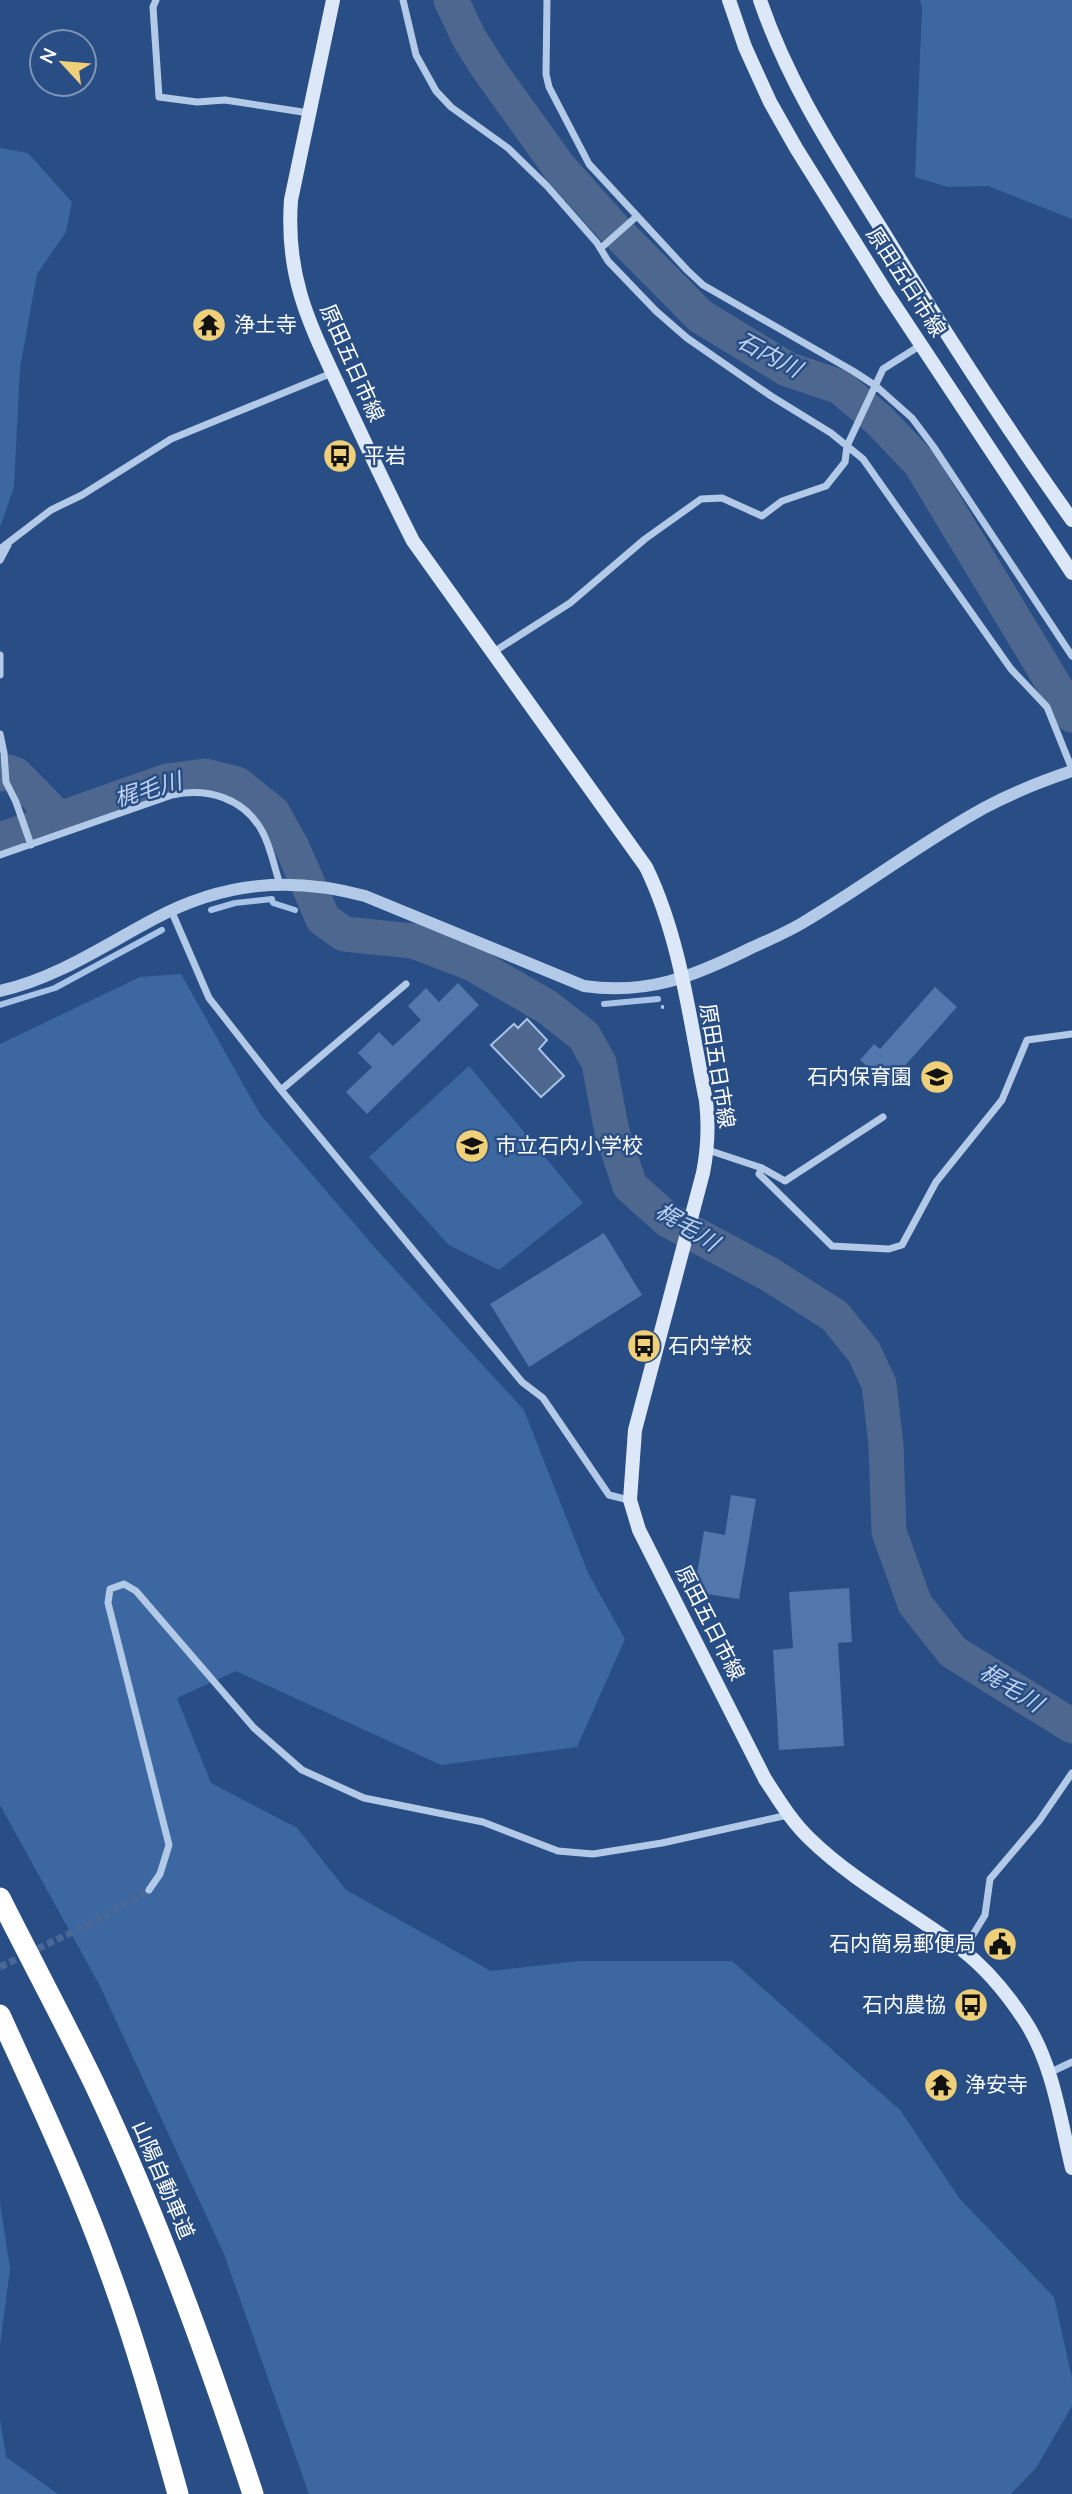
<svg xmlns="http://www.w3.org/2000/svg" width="1072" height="2494" viewBox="0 0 1072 2494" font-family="'Nunito Sans','Noto Sans JP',sans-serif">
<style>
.green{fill:#3d67a1}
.water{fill:#4d678e;stroke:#a7c3e8;stroke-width:2}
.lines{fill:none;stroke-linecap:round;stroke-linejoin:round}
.stream{stroke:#a7c3e8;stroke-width:6}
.river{stroke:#4d678e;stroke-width:35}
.building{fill:#5177ac}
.minor-tunnel{stroke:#486997;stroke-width:7;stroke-dasharray:7 3.5;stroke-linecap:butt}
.path{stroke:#b2c9e7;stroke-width:3.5;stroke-dasharray:3.5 5;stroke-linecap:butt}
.minor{stroke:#b2c9e7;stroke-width:7}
.tertiary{stroke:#b2c9e7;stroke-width:12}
.secondary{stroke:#dce7f7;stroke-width:14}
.motorway{stroke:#fff;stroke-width:21}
.labels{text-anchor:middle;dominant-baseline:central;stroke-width:5;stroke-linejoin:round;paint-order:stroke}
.street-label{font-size:21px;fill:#fff;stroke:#284e85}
.poi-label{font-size:21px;fill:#fff;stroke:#284e85;text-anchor:start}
.water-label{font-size:23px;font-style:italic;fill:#bed3ef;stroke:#284e85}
</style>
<rect width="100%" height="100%" fill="#284e85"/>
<!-- green -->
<path class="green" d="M920 0H1072V219L988 186 948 187 915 177 922 8Z
M0 148 28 153 72 202 66 232 37 274 20 368 14 487 0 527Z
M181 974 260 1114 376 1249 524 1410 588 1573 625 1639 577 1747 441 1765 236 1671 177 1698 211 1783 297 1828 346 1890 491 1971 580 1961H732L900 2110 960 2199 1054 2297 1072 2378V2406L1036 2468 1011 2494H309L224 2254 100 1986 0 1805V1044L140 977Z
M469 1066 583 1203 499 1270 449 1245 369 1157Z
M0 2202 10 2269 0 2345Z
M0 2419 6 2457 58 2494H0Z"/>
<!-- water -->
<path class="water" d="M527 1019 547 1040 539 1049 564 1076 541 1097 491 1045 514 1024 518 1028Z"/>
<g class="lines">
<!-- stream -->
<path class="stream" d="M211 910 235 903 272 899 273 903 295 910
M604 1004 658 999
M0 1005 55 988 162 930"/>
<!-- river -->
<path class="river" d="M451 0 469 38 490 71 559 167 616 231 700 316 787 369 840 387 879 420 920 463 1072 715
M0 774 8 772 16 775 58 818
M0 840 167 781 205 776 237 784 273 813 292 847 323 919 344 934 413 941 473 964 547 1007 584 1036 599 1063 612 1132 630 1186 668 1220 769 1274 835 1316 864 1352 879 1384 886 1445 889 1532 915 1604 953 1652 1072 1726"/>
</g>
<!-- building -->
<path class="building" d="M458 983 479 1005 367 1114 346 1092 372 1067 358 1053 379 1032 393 1046 421 1020 408 1006 426 988 439 1002Z
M935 987 957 1007 902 1069 906 1072 892 1088 860 1060 874 1044 880 1049Z
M604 1233 642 1295 529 1367 490 1304Z
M731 1495 756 1499 739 1599 694 1592 704 1531 725 1535Z
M849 1588 852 1642 838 1643 844 1746 779 1750 773 1650 793 1648 789 1592Z"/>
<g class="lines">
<!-- minor-tunnel -->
<path class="minor-tunnel" d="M0 1967 91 1923 149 1890"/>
<!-- path -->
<path class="path" d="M661 1007H664"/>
<!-- minor -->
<path class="minor" d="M156 0 153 7 159 97 197 102 225 100 309 113
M403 0 416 55 436 91 451 107 508 148 547 186 597 243 608 261 656 311 687 338 771 396 831 433 863 459 1011 669 1047 707 1072 769
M547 0 546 74 549 87 589 164 687 270 703 285 853 371 876 386 912 418 933 446 1072 656
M601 248 637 216
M0 549 51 510 82 495 171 439 332 373
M0 560 8 545
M492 653 570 603 645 539 701 499 722 498 762 516 782 501 826 486 845 462 847 446 883 369 921 345
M0 655V675
M0 734 4 753 6 782 16 802 31 845
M0 855 172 795C207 787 244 798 262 831 271 847 274 867 280 884
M171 910 209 998 281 1090 522 1382 543 1398 609 1495 629 1500
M281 1090 406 984
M708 1150 762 1168 785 1181 883 1117
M762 1168 759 1174 832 1246 889 1249 902 1245 936 1182 1002 1100 1027 1040 1072 1034
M149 1890 160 1874 169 1845 108 1603 110 1589 124 1584 136 1591 254 1728 302 1770 364 1798 483 1822 558 1851 593 1854 662 1843 788 1815
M963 1951 985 1915 990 1879 1039 1821 1072 1773
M1049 2073 1072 2062"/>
<!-- tertiary -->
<path class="tertiary" d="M0 991C57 978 103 946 154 919 223 882 290 876 365 896L584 986C647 995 692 977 747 950 766 941 786 933 804 922 865 886 922 842 984 808 1012 793 1042 781 1072 771"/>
<!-- secondary -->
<path class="secondary" d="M333 0 291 200C285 283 313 330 346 402 368 449 390 496 413 541L646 867C681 939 690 1023 706 1101 709 1127 708 1148 703 1173L635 1430 630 1500 639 1530 765 1779C779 1800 791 1821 810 1839 854 1882 912 1912 961 1949 986 1968 1008 1995 1025 2021 1053 2064 1060 2119 1072 2168
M729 0 745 47 770 102 796 148 886 292 1072 573
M760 0C789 85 835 154 882 230 942 328 1005 426 1072 520"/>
<!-- motorway -->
<path class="motorway" d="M0 1898C31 1960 64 2021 94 2083 157 2216 207 2355 253 2494
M0 2015C38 2099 78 2183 109 2270 136 2343 157 2419 178 2494"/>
</g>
<!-- icons -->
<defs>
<g id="temple-disc" transform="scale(1.75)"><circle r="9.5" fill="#efd079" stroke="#284e85"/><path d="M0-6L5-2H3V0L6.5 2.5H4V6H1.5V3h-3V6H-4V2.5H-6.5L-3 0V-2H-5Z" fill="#111"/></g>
<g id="bus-disc" transform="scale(1.75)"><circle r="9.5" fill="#efd079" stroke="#284e85"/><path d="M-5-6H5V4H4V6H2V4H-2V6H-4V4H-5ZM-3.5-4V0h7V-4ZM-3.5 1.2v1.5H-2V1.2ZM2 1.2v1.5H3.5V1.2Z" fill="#111"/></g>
<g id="school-disc" transform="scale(1.75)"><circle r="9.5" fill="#efd079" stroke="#284e85"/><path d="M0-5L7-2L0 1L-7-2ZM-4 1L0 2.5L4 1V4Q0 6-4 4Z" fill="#111"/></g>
<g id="civic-disc" transform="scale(1.75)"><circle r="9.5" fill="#efd079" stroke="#284e85"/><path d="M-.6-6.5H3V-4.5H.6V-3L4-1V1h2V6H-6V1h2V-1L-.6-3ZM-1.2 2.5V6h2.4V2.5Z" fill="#111"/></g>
</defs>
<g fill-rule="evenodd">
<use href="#temple-disc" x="209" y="325"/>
<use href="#bus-disc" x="340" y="456"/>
<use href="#school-disc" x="937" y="1077"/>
<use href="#school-disc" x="472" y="1146"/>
<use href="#bus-disc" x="644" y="1346"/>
<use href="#civic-disc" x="1000" y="1944"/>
<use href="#bus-disc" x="971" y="2005"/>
<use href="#temple-disc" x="941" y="2085"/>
</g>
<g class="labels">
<!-- street labels -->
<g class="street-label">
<text transform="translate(906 282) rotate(57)">原田五日市線</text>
<text transform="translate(352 363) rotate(66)">原田五日市線</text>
<text transform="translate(717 1066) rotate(81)">原田五日市線</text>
<text transform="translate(710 1623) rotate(63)">原田五日市線</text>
<text transform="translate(163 2180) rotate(67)">山陽自動車道</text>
</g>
<!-- poi labels -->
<g class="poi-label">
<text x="234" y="325">浄土寺</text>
<text x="364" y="456">平岩</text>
<text x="912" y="1077" text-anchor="end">石内保育園</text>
<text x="496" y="1146">市立石内小学校</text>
<text x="668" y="1346">石内学校</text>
<text x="976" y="1944" text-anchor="end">石内簡易郵便局</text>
<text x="946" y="2005" text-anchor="end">石内農協</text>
<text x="965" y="2085">浄安寺</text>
</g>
<!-- water labels -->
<g class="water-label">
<text transform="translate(769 355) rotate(28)">石内川</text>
<text transform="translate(148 790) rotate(-16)">梶毛川</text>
<text transform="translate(687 1227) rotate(32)">梶毛川</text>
<text transform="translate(1011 1688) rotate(32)">梶毛川</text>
</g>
</g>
<!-- north arrow -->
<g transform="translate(63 63) rotate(296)"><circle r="33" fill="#284e85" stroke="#7e95b6" stroke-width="2"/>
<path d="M0-5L12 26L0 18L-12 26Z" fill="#efd079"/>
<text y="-10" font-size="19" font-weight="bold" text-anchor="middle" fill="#ffffff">N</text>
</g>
</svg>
